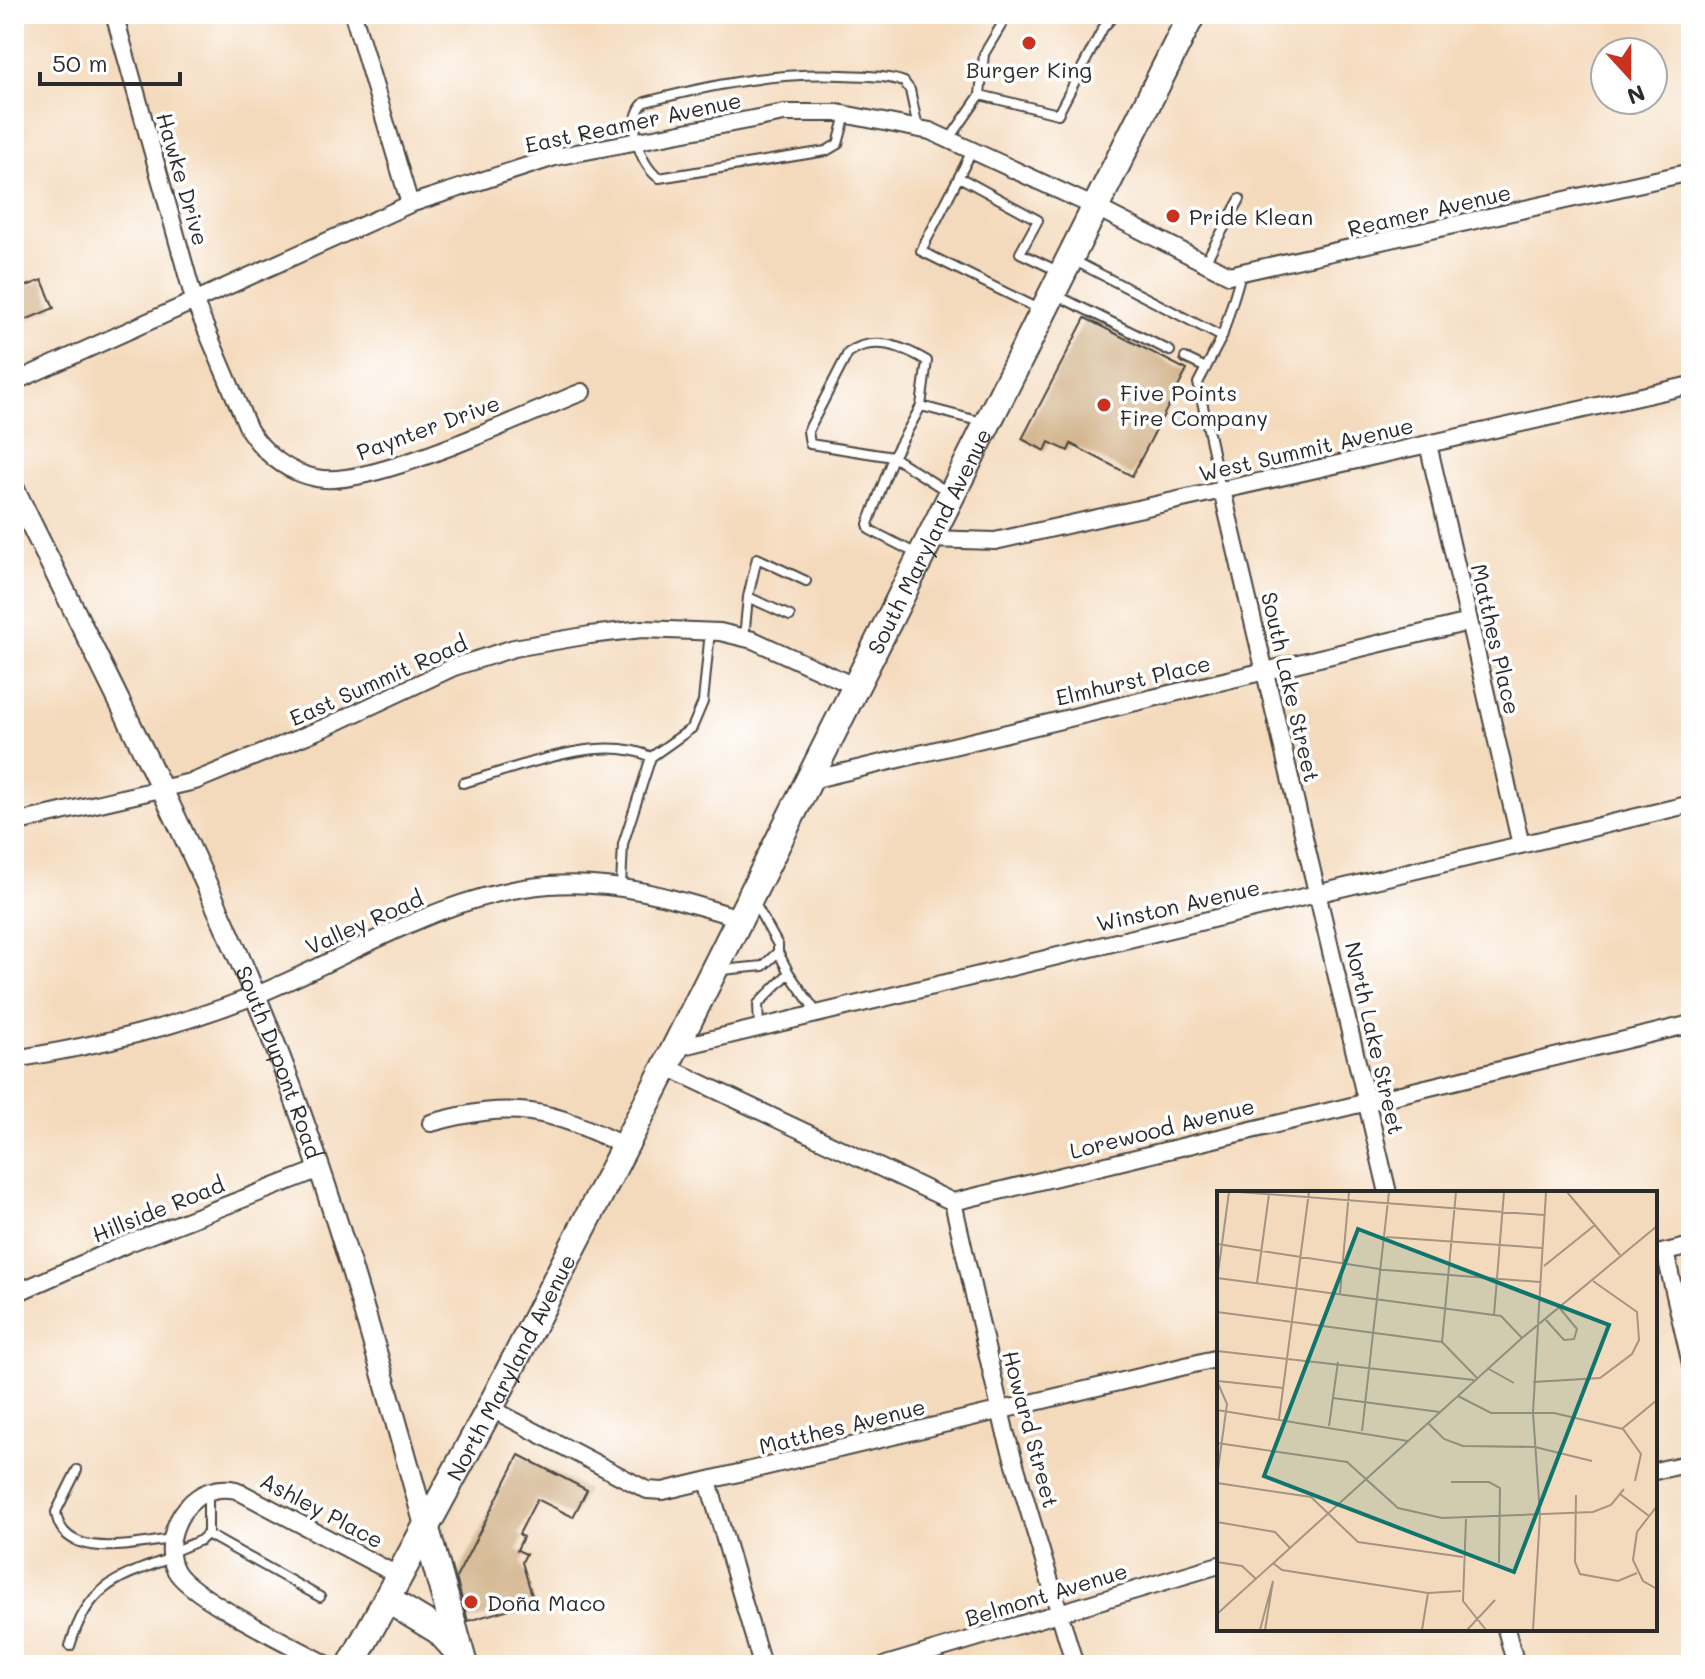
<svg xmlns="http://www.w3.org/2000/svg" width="1705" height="1679" viewBox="0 0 1705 1679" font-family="Mali,sans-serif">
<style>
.building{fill:#cfae83}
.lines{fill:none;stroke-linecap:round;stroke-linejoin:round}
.service-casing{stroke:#494541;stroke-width:12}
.minor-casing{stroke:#494541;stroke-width:20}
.tertiary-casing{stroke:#494541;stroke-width:24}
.primary-casing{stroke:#494541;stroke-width:30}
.service{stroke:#fff;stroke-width:8}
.minor{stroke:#fff;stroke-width:16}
.tertiary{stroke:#fff;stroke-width:20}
.primary{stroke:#fff;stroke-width:26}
.poi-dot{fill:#c8321e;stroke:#fff;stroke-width:3}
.labels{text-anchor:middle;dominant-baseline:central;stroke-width:7;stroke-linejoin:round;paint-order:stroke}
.poi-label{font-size:22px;fill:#2b2b2b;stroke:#fff;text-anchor:start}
.street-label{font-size:22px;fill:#2b2b2b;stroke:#fff}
.inset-road{fill:none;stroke:#a49482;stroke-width:2}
.view{fill:#0f766e;fill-opacity:0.15;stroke:#0f766e;stroke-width:4}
.inset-edge{fill:none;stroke:#2b2b2b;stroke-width:4}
</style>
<rect width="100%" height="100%" fill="#fff"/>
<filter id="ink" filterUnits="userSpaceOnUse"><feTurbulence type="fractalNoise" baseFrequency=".0125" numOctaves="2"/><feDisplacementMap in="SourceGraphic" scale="16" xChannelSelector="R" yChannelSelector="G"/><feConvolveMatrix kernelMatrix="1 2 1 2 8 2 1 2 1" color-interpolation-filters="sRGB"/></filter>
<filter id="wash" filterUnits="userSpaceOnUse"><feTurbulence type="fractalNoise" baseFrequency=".006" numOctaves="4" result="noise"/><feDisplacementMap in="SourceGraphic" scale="32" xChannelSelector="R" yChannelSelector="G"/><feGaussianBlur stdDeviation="1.8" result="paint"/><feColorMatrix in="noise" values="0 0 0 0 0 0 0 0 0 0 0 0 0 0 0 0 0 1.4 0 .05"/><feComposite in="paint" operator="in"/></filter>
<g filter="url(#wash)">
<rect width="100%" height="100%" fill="#f4dabc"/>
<g id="blocks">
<!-- building -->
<path class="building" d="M42 280 54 308 18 323 14 313V291Z
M1085 318 1187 370 1132 476 1071 444 1068 451 1049 442 1045 451 1022 439Z
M519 1455 587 1490 573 1517 537 1499 519 1534 523 1537 517 1550 526 1554 522 1562 534 1602 468 1621 456 1578Z"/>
</g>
</g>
<g filter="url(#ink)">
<use href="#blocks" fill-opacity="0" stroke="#494541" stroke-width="2"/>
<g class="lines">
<!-- service casing -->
<g class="service-casing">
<path id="service" d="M980 95 1058 114 1103 28 1115 14
M846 115 838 144 826 151 659 178C639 165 625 119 645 102 712 85 773 72 842 75 862 76 885 75 904 82L910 90 918 128
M949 140 980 95 984 54 1008 14
M972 151 921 251 1041 310
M959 177 1038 220 1020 253 1060 272
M1073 260 1222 337
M1204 264 1240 199
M1056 295 1170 351
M1185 358 1206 368
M1221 489 1198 383 1222 337 1241 274
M948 492 893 457 921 406 982 422
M917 554 870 530 868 524 893 457 810 444 808 431 848 353C873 335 904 347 927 361L921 406
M748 597 790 616
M744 638 748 597 757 558 806 581
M463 783C516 769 600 732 651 757
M621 886 623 844 651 757 692 728 703 702 710 631
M778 952 789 973
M722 970 763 966 778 952V945L754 902
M759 1027 758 1004 789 973 817 1013
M77 1470 56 1512C62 1563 137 1543 172 1539
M207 1534 320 1597
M172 1552 201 1540 208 1533V1493
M70 1646C88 1586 115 1578 171 1558"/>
</g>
<!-- minor casing -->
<g class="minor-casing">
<path id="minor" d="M353 14 410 204
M116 21 195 303 249 430C265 454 286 472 316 478 369 490 526 414 582 392
M14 382 410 204 555 157 784 113H838L930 131 1095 207 1229 275 1691 172
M1428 444 1521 845
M1222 490 1388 1193
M929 539 995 541 1691 385
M807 781 1469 622
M14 823 195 781 326 727 454 667 514 648 590 635 642 629 720 632 753 640 854 686
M675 1048 1691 804
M14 1059C97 1046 176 1027 254 996 351 957 443 893 549 885 618 880 674 898 739 918
M665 1066 953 1202 1691 1024
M431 1123C513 1100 550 1109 624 1146
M953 1202 1005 1431 1075 1665
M1665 1252 1691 1364
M1657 1254 1691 1246
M14 1294 129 1243 320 1169
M490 1408 647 1490 663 1491 1219 1358
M1655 1471 1691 1463
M708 1481 762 1665
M1506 1629 1516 1665
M328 1665C296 1647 191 1598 176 1571 165 1552 173 1523 187 1507 200 1492 217 1486 236 1490L401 1577
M886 1665 1219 1565"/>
</g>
<!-- tertiary casing -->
<g class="tertiary-casing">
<g id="tertiary">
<path id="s1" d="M14 489C96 656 183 823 255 995 327 1169 376 1349 426 1529"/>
</g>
</g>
<!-- primary casing -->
<g class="primary-casing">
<g id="primary">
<path d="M426 1529 464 1665"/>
<path d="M388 1600 439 1631 457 1651"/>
<path id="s2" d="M351 1665 490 1408 665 1068 1192 14"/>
</g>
</g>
<!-- service -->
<use href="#service" class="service"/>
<!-- minor -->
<use href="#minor" class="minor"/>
<!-- tertiary -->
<use href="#tertiary" class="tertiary"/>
<!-- primary -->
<use href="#primary" class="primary"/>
</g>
</g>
<!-- markers -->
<g class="poi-dot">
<circle cx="1029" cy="43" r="8"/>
<circle cx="1173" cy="216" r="8"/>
<circle cx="1104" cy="405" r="8"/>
<circle cx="471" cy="1602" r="8"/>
</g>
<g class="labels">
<!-- poi labels -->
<g class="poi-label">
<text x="1029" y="69" text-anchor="middle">Burger King</text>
<text x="1189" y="216">Pride Klean</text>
<text x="1120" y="392">Five Points<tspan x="1120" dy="25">Fire Company</tspan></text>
<text x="487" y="1602">Doña Maco</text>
</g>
<!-- street labels -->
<g class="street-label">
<text transform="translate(633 122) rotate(-12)">East Reamer Avenue</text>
<text transform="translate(183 179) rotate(74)">Hawke Drive</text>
<text transform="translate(1429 210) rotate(-13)">Reamer Avenue</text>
<text transform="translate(428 427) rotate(-20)">Paynter Drive</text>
<text transform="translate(1306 449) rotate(-13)">West Summit Avenue</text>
<text stroke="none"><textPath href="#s2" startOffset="1264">South Maryland Avenue</textPath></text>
<text transform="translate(1496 639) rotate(77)">Matthes Place</text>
<text transform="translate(378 680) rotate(-24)">East Summit Road</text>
<text transform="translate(1133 680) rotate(-13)">Elmhurst Place</text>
<text transform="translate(1291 687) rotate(77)">South Lake Street</text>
<text transform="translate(1178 905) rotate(-13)">Winston Avenue</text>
<text transform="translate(364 922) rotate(-24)">Valley Road</text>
<text transform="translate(1375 1038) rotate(77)">North Lake Street</text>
<text stroke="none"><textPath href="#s1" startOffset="632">South Dupont Road</textPath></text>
<text transform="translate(1162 1128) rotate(-14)">Lorewood Avenue</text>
<text transform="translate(158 1209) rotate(-22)">Hillside Road</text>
<text stroke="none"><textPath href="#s2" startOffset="338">North Maryland Avenue</textPath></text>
<text transform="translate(842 1426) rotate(-14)">Matthes Avenue</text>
<text transform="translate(1031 1429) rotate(75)">Howard Street</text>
<text transform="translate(322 1510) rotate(28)">Ashley Place</text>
<text transform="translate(1046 1594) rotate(-17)">Belmont Avenue</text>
</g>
</g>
<!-- overview -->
<g transform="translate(1217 1191)">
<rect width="440" height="440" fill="#f4dabc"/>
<path class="inset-road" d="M22 1 327 24M350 1 403 64M169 46 325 57M0 53 169 79 323 91M327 75 378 34M0 87 284 125 305 147M0 90 12 1M40 92 52 3M123 103 132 1M0 121 225 151 260 187M277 124 287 1M329 129 347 149 357 148 360 138 341 115M321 132 329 1M225 151 239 1M0 160 257 189M270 177 297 192M0 190 10 213 0 286M1 190 66 197M316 191 383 187 415 163 422 149 420 121 376 90M241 205 274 222H337L406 238 424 263 418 290M116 207 223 221M0 219 191 250M62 228 92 1M211 232 227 248 246 255 318 256 375 270M112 235 121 171M406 237 440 209M145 240 172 1M0 252 130 271 181 317 225 327 376 321 394 314 407 298M234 291H272L283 297 282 372M0 292 94 306 141 351 246 366M403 303 432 325M359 304 358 371 363 383 401 390 420 382M440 315 420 341 416 369 426 390 440 398M249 328 246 410 269 439M0 331 58 341 73 357M0 371 25 375 39 388M56 372 65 379 211 402 244 400M0 423 305 147 440 35M43 439 56 390M48 439 56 390M205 439 211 402M250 439 278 409M316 439 323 324 316 221 321 135"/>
<path class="view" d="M141 38 392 134 297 381 47 285Z"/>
<rect width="440" height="440" class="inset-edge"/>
</g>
<!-- margin -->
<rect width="1705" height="1679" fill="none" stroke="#fff" stroke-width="48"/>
<!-- north arrow -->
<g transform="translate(1629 76) rotate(159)"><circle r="38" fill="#ffffff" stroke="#aaaaaa" stroke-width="2"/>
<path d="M0-6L14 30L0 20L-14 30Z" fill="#c8321e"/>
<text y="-12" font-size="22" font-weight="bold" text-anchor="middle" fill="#2b2b2b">N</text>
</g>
<!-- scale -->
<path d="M40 72v12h140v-12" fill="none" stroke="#2b2b2b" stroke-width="4"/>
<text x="52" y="72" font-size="24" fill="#2b2b2b" stroke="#ffffff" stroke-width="6" paint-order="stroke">50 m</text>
</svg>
